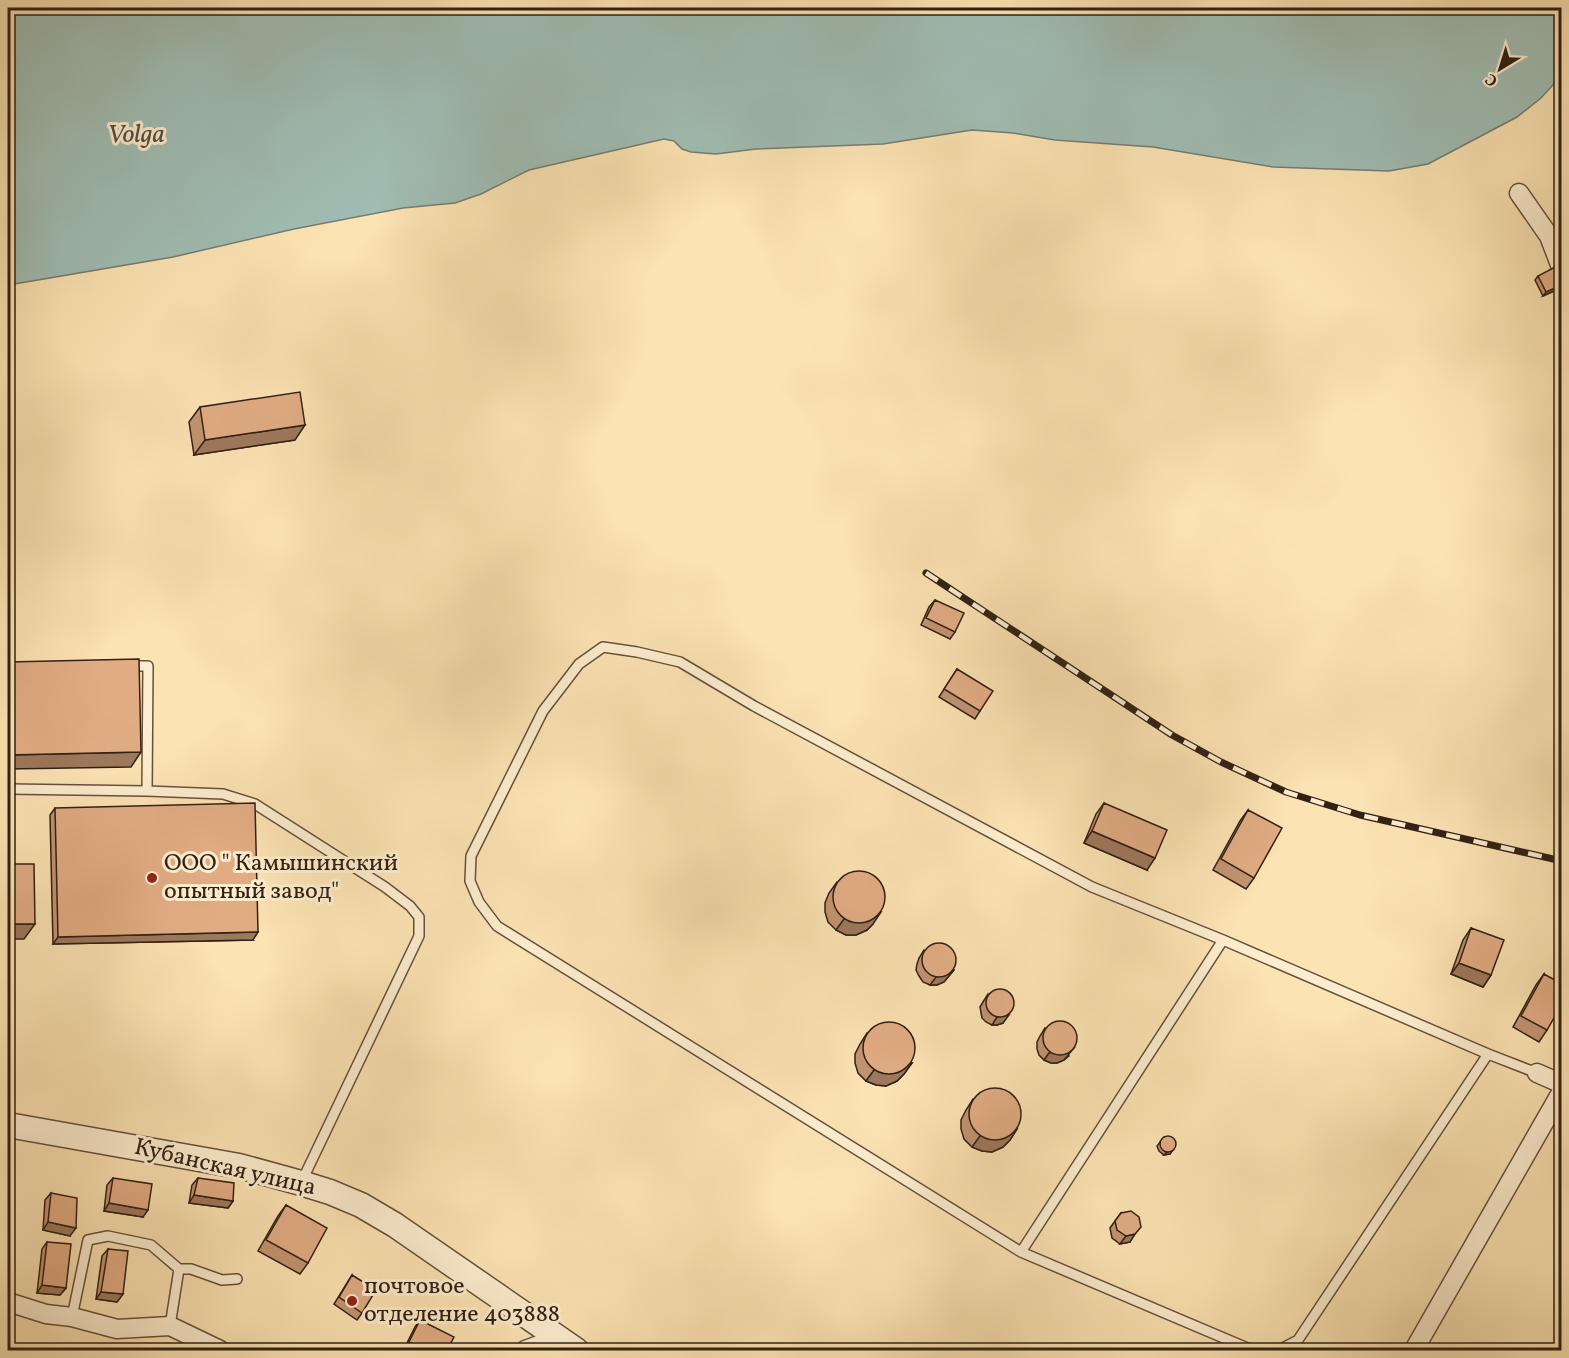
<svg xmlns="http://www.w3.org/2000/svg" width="1569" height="1358" viewBox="0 0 1569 1358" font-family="Vollkorn,serif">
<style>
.water{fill:#a0bdb3;stroke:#747e73;stroke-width:1.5}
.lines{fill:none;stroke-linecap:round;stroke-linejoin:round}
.service-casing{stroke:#64513c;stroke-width:12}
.minor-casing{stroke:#64513c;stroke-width:21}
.tertiary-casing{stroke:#64513c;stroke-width:27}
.service{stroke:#fdedce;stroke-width:9}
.minor{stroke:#fdedce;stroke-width:18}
.tertiary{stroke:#fdedce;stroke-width:24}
.rail-casing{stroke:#312014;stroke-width:7}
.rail{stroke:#fdedce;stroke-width:4.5;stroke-dasharray:14;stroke-linecap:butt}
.wall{fill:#c29472;stroke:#312014;stroke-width:1.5}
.shaded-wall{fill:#9e785c;stroke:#312014;stroke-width:1.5}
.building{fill:#e1ac84;stroke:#312014;stroke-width:1.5}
.poi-dot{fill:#8f2418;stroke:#fdedce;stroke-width:2}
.labels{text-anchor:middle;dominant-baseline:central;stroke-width:6;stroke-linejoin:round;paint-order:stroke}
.poi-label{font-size:24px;fill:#312014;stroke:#fdedce;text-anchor:start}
.street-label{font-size:24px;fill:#312014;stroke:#fdedce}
.water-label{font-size:26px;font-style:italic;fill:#524f44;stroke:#fdedce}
</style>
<rect width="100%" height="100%" fill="#fce3b3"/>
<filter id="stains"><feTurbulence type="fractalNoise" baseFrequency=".00333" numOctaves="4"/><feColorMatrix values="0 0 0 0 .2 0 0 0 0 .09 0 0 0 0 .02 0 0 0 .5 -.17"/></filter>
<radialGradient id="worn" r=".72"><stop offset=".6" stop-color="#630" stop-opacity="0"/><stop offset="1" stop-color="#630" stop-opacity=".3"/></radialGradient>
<!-- water -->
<path class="water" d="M8 8H1561L1562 75 1541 98 1517 117 1428 164 1389 171 1273 167 1153 147 1055 140 1013 133 972 130 883 144 756 149 716 154 691 152 682 149 674 141 664 139 529 170 481 194 455 203 403 208 294 229 173 257 8 285Z"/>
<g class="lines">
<!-- service casing -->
<g class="service-casing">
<path id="service" d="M128 666H148L147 791
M8 789 147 791 223 794 255 804 385 887 410 906 419 917V936L301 1183
M1021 1252 497 926 479 902 470 881 471 856 543 711 579 664 603 647 637 652 680 662 754 706 1092 887 1223 940
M72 1317 88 1240 108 1236 151 1245 179 1269H191L222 1280 237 1279
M170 1326 179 1269
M1252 1350 1021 1252 1223 940 1488 1054
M1279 1350 1298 1340 1488 1054 1537 1073"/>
</g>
<!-- minor casing -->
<g class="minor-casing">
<path id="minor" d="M1519 193 1549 236 1562 270
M1537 1073 1562 1084
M8 1302 46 1314 72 1317 117 1329 170 1326 220 1350
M525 1350 558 1338
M1414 1350 1562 1091"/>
</g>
<!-- tertiary casing -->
<g class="tertiary-casing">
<path id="tertiary" d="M8 1125 239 1166 301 1183 330 1192 361 1205 395 1225 576 1350"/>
</g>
<!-- service -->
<use href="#service" class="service"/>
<!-- minor -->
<use href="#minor" class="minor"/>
<!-- tertiary -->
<use href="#tertiary" class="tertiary"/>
<!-- rail casing -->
<g class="rail-casing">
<path id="rail" d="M926 573 1172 735 1221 762 1286 792 1360 815 1562 861"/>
</g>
<!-- rail -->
<use href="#rail" class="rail"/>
</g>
<!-- wall -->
<path class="wall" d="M1538 276 1561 288 1543 296 1535 280Z
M200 407 295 440 194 455 189 422Z
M935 600 955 632 950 639 921 625 929 607Z
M957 669 980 711 975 719 939 697Z
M1104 803 1147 870 1084 843 1096 814Z
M55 808 253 940 53 944 50 815Z
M1248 810 1254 878 1246 889 1213 870 1240 821Z
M837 882 873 924 867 930 856 935H846L836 930 828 922 825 912V903L829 893Z
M1471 928 1491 975 1483 987 1451 974 1463 940Z
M924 950 954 970 944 982 937 985H930L923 982 919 976 916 970 917 964 919 958Z
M1544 974 1547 1030 1539 1042 1513 1027 1536 985Z
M988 994 1003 1023 997 1025H992L986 1022 982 1018 980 1007 983 1002Z
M1045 1028 1069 1056 1064 1060 1057 1063H1051L1044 1060 1039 1055 1037 1049V1042L1040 1036Z
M867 1033 912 1063 904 1074 897 1081 886 1086 876 1085 866 1081 858 1073 855 1063V1054L860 1044Z
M973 1099 1017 1129 1010 1140 1003 1147 992 1152 982 1151 972 1147 964 1139 961 1129V1120L966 1110Z
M1164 1137 1170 1154 1164 1155 1159 1151 1157 1146Z
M113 1178 143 1217 104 1211 107 1185Z
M198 1178 233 1201 228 1208 189 1203 192 1185Z
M51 1193 70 1236 43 1230 45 1200Z
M286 1205 308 1263 300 1274 258 1251 278 1216Z
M1121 1213 1130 1242 1120 1244 1112 1238 1110 1228Z
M47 1242 66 1288 60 1295 37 1293 42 1249Z
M108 1249 123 1294 117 1302 96 1299 102 1256Z
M352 1275 362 1313 357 1320 334 1304Z
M420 1320 447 1350H407L404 1349 415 1327Z"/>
<!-- shaded-wall -->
<path class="shaded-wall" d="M1562 285 1561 288 1543 296 1546 292Z
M305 425 295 440 194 455 205 440Z
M141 752 131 767 8 769V755Z
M1092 831 1155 858 1147 870 1084 843Z
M881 912 873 924 867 930 856 935H846L836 930 844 919Z
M8 924H35L24 939H8Z
M258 932 253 940 53 944 58 937Z
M1459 963 1491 975 1483 987 1451 974Z
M954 970 944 982 937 985H930L936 977Z
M1009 1015 1003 1023 997 1025H992L997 1017Z
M1074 1048 1064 1060 1057 1063H1051L1044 1060 1049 1053Z
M912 1063 904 1074 897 1081 886 1086 876 1085 866 1081 874 1070Z
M1017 1129 1010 1140 1003 1147 992 1152 982 1151 972 1147 980 1136Z
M1173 1150 1170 1154 1164 1155 1167 1152Z
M194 1195 233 1201 228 1208 189 1203Z
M109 1203 148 1210 143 1217 104 1211Z
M48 1222 76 1228 70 1236 43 1230Z
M1135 1234 1130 1242 1120 1244 1126 1236Z
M42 1285 66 1288 60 1295 37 1293Z
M101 1292 123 1294 117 1302 96 1299Z"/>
<!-- building -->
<path class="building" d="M1555 267 1562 280V285L1546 292 1538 276Z
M300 392 305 425 205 440 200 407Z
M935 600 964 613 955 632 926 618Z
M139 659 141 752 8 755V662Z
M957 669 993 691 980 711 944 689Z
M255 803 258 932 58 937 55 808Z
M1104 803 1167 830 1155 858 1092 831Z
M1248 810 1282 828 1254 878 1221 859Z
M8 864H34L35 924H8Z
M833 897a26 26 0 1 1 52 0a26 26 0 1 1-52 0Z
M1471 928 1504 940 1491 975 1459 963Z
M922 960a17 17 0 1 1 34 0a17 17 0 1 1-34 0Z
M1544 974 1562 984V1004L1547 1030 1521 1016Z
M986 1003a14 14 0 1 1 28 0a14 14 0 1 1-28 0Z
M1043 1038a17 17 0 1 1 34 0a17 17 0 1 1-34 0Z
M863 1048a26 26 0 1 1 52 0a26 26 0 1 1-52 0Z
M969 1114a26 26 0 1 1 52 0a26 26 0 1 1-52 0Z
M1160 1144a8 8 0 1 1 16 0a8 8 0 1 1-16 0Z
M113 1178 152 1184 148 1210 109 1203Z
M198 1178 234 1183 233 1201 194 1195Z
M51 1193 77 1198 76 1228 48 1222Z
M286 1205 327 1228 308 1263 266 1240Z
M1131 1211 1139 1217 1141 1227 1135 1234 1126 1236 1117 1230 1115 1221 1121 1213Z
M47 1242 71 1244 66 1288 42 1285Z
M108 1249 128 1251 123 1294 101 1292Z
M352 1275 376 1290 362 1313 339 1297Z
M420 1320 454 1337 447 1350H427L409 1342Z
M8 1330 11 1331 8 1343Z
M59 1345 79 1350H57Z"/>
<!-- markers -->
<g class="poi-dot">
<circle cx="152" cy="878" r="6"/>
<circle cx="352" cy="1301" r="6"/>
</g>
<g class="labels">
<!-- poi labels -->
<g class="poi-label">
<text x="164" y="864">ООО " Камышинский<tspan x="164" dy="28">опытный завод"</tspan></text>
<text x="364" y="1287">почтовое<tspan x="364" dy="28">отделение 403888</tspan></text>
</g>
<!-- street labels -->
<g class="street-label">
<text transform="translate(225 1168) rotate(13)">Кубанская улица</text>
</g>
<!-- water labels -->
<g class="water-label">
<text x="136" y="135">Volga</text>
</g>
</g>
<!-- margin -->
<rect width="1569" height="1358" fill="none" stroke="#fce3b3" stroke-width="30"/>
<rect x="9" y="9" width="1551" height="1340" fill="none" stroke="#312014" stroke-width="3"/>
<rect x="15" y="15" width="1539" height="1328" fill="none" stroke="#312014" stroke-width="1.5"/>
<!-- north arrow -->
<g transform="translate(1500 69) rotate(218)" stroke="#fdedce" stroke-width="4.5" paint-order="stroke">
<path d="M0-4.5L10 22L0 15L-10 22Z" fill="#312014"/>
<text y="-9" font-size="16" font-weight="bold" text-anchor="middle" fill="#312014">С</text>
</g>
<rect width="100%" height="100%" filter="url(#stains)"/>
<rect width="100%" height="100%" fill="url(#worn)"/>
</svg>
